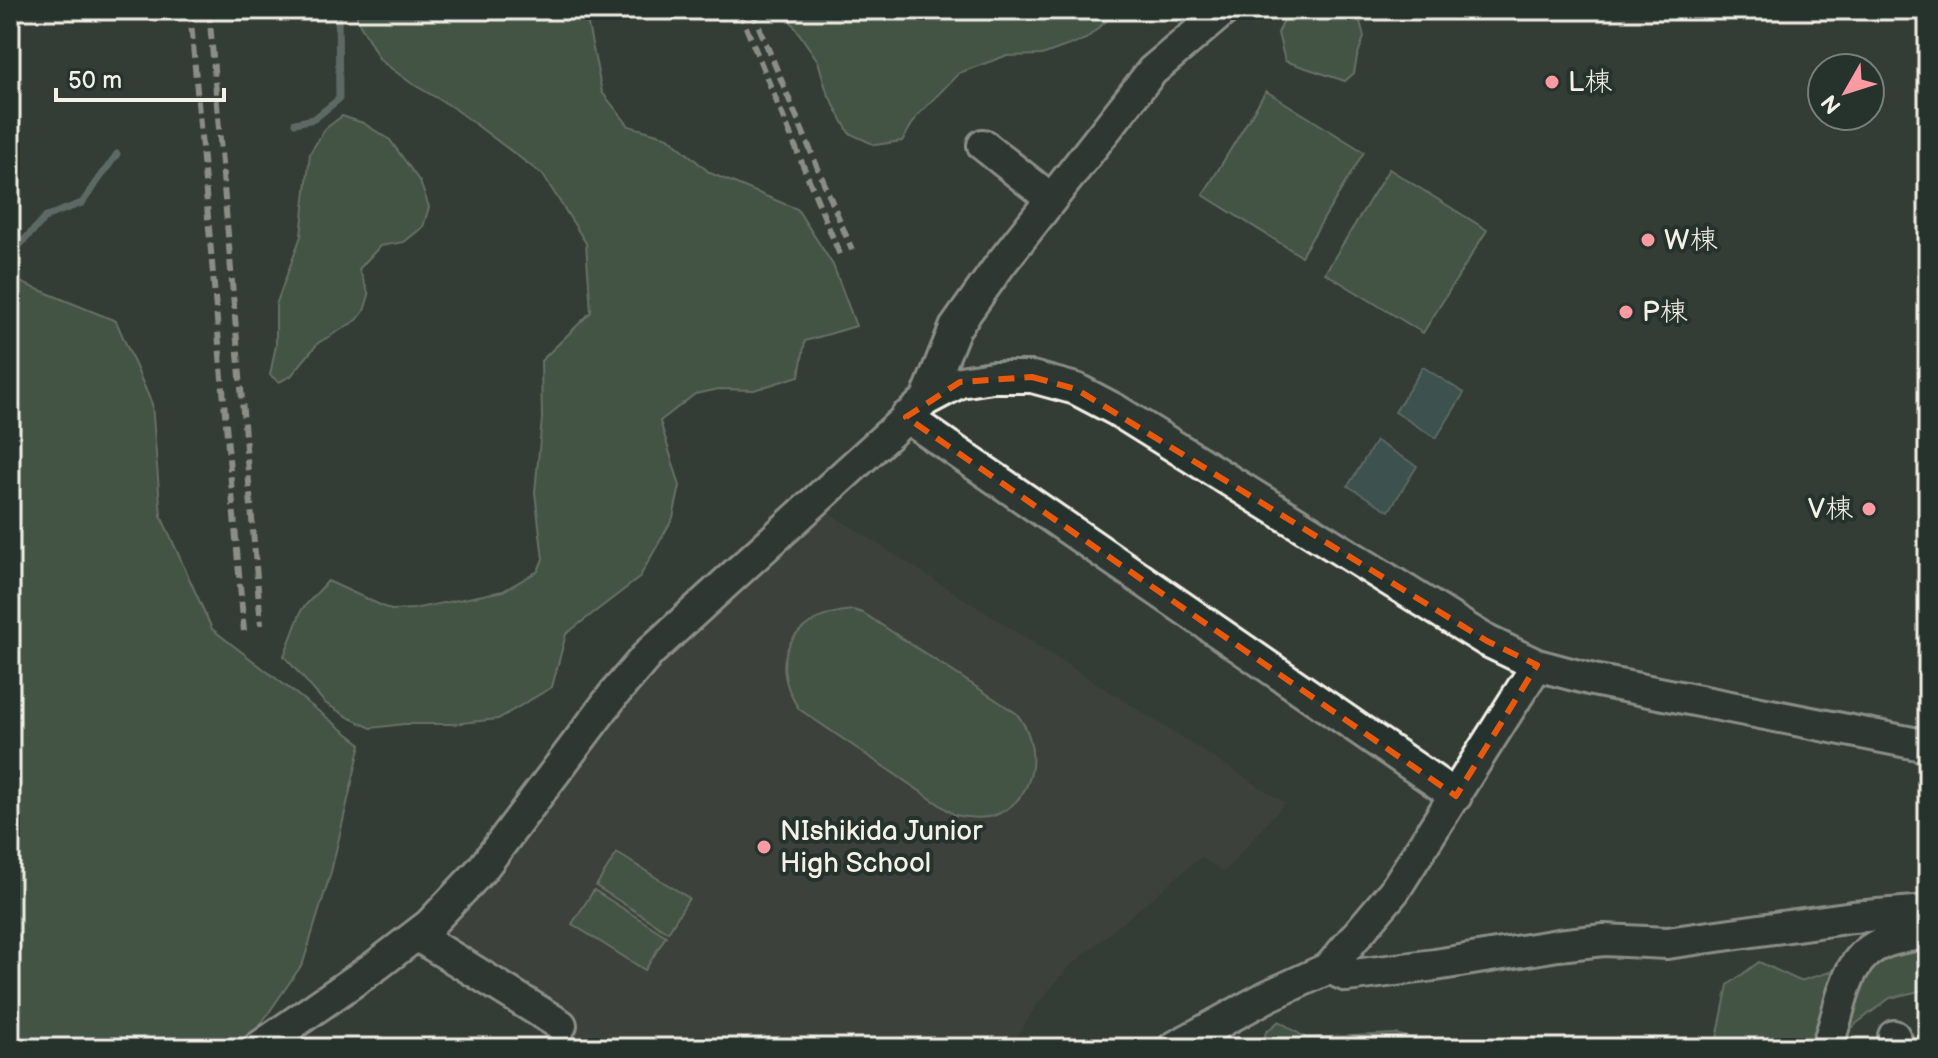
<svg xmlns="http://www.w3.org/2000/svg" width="1938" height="1058" viewBox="0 0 1938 1058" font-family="'Balsamiq Sans','Klee One',sans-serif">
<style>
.built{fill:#454740}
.green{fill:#566f55;stroke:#a5b09e;stroke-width:2}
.water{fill:#466a6a;stroke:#8ca09c;stroke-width:2}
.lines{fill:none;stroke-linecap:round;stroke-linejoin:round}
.stream{stroke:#8ca09c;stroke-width:7}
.minor-casing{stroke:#f4f1e8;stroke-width:36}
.minor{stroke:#26332d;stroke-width:30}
.rail{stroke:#f4f1e8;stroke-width:6;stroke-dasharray:12 6;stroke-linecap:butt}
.marked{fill:none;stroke:#e8590c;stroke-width:6;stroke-dasharray:16 10;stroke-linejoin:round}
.poi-dot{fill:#ff9aa2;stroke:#26332d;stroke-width:3}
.labels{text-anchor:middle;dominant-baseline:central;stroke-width:8;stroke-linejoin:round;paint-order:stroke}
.poi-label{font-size:28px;fill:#f4f1e8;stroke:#26332d;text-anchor:start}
</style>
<rect width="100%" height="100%" fill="#343c36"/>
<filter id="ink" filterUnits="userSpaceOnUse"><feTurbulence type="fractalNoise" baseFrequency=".0125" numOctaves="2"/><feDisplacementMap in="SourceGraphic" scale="16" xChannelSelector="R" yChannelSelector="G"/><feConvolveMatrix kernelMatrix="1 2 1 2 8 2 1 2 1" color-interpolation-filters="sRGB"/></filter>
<g filter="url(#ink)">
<!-- built -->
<path class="built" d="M826 511 1285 803 1224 872 1201 857 1067 969 1036 1006 1010 1048H579L559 1034 416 952 632 685Z"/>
<!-- green -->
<path class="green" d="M357 10H583L587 20 602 92 629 126 668 137 710 173 797 209 833 265 856 326 805 341 799 376 754 390 719 389 695 394 660 421 680 486 673 518 639 578 566 634 552 687 498 719 452 724H404L371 728 350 718 325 703 284 656 302 609 328 581 391 610 413 609 503 591 538 571 543 559 535 492 542 419 541 361 591 312 586 243 543 175 454 108 411 83 380 60 357 19Z
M786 10H1117L1114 14 1086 39 1042 55 1005 56 959 73 917 116 902 141 875 145 849 133 827 92 818 61 790 20Z
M1302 10H1362L1360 21 1364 37 1357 57 1354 73 1345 81 1285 61 1278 33 1284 20Z
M1266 91 1364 152 1301 256 1203 195Z
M342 116 363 123 390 140 420 182 429 207 423 227 404 242 380 246 359 269 369 295 364 311 357 320 318 343 291 376 279 382 270 375 276 345V305L301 236 310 153 325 129Z
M1389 169 1487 230 1423 333 1325 273Z
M10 278 116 321 152 404 161 516 212 629 361 744 331 872 303 963 254 1034 227 1048H10Z
M853 610 863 613 1016 713C1042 744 1038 796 998 814 985 820 969 818 955 815L799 709C764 656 795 615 853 610Z
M617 853 689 898 668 932 596 886Z
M594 890 666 936 645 970 572 924Z
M1928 943V989L1890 998 1857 1023 1833 1048H1715L1728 985 1759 962 1800 981Z
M1279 1021 1306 1038 1396 1034 1418 1040 1427 1048H1261L1266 1032Z"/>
<!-- water -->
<path class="water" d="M1423 367 1464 393 1436 438 1395 412Z
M1376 441 1417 466 1389 511 1348 486Z"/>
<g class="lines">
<!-- stream -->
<path class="stream" d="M295 123 314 119 339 99 338 10
M10 255 47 216 82 203 117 154"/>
<!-- minor casing -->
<g class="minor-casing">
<path id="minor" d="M983 145 1051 199
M926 400 955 328 999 266 1152 71 1224 10
M906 417 1456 796
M416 935 561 1025
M1329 968 1347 976 1435 965 1558 945 1604 940 1667 943 1853 917 1928 911
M1894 1036 1900 1048
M258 1048 377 965 429 925 482 869 614 694 650 652 926 400 960 382 992 377H1032L1076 389 1116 410 1487 641 1537 665 1593 680 1928 746
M1173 1048 1268 996 1329 968 1394 891 1537 665
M1826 1048C1843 1011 1840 958 1885 942 1898 937 1914 936 1928 932"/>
</g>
<!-- minor -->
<use href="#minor" class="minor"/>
<!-- rail -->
<path class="rail" d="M190 10 244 631
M209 10 261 625
M739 10 840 255
M752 10 852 250"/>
</g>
</g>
<!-- marked area -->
<path d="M0 0H1938V1058H0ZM1032 377 1076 389 1487 641 1537 665 1456 796 906 417 960 382Z" fill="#343c36" fill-opacity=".55" fill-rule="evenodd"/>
<path class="marked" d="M1032 377 1076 389 1487 641 1537 665 1456 796 906 417 960 382Z"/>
<!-- markers -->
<g class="poi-dot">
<circle cx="1552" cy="82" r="8"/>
<circle cx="1648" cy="240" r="8"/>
<circle cx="1626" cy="312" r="8"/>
<circle cx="1869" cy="509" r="8"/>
<circle cx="764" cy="847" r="8"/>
</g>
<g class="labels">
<!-- poi labels -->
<g class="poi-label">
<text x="1568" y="82">L棟</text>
<text x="1664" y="240">W棟</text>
<text x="1642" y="312">P棟</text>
<text x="1853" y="509" text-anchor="end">V棟</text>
<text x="780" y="831">NIshikida Junior<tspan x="780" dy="32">High School</tspan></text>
</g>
</g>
<!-- margin -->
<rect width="1938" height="1058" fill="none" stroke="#26332d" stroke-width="40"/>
<rect x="20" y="20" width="1898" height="1018" fill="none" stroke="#f4f1e8" stroke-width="3" filter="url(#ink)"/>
<!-- north arrow -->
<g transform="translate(1846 92) rotate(231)"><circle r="38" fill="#26332d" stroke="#787f78" stroke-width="2"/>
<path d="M0-6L14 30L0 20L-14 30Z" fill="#ff9aa2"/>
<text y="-12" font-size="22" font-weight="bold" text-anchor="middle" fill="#f4f1e8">N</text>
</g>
<!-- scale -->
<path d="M56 88v12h168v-12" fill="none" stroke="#f4f1e8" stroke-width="4"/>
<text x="68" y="88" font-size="24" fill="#f4f1e8" stroke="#26332d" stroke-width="6" paint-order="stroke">50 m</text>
</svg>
